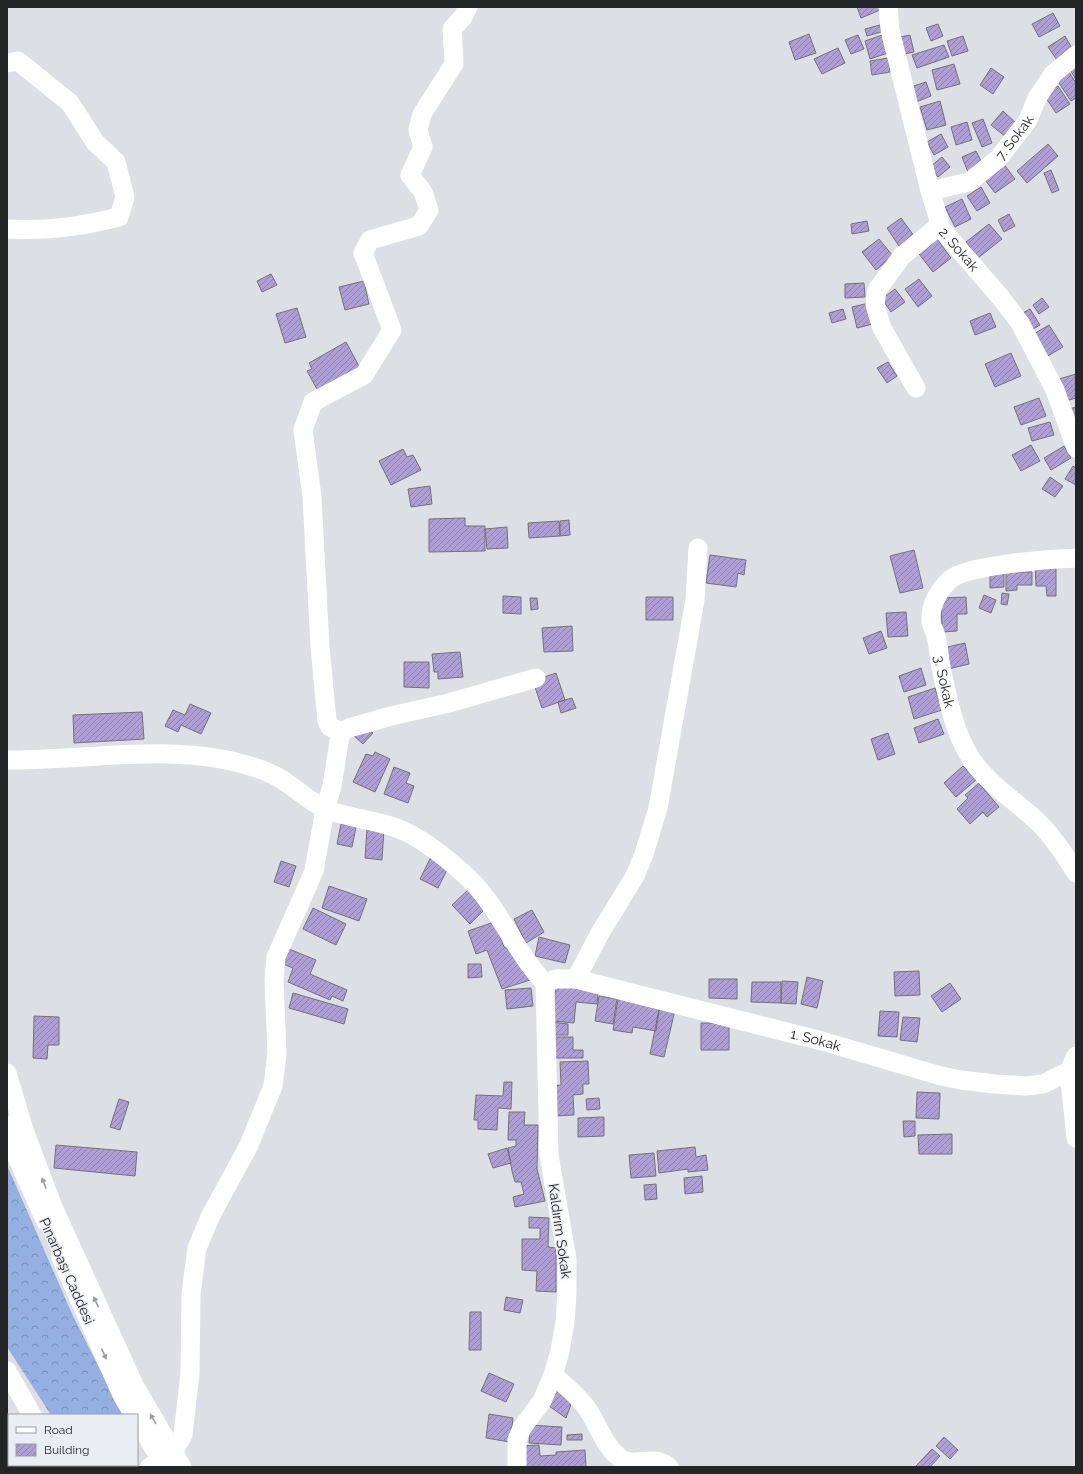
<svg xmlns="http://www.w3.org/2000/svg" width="1083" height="1474" viewBox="0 0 1083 1474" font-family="Raleway,sans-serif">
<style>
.forest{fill:url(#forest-crowns)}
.building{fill:url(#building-hatch);stroke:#737277}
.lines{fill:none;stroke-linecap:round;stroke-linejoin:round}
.minor{stroke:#fff;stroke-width:19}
.oneway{fill:#9c9d9e}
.labels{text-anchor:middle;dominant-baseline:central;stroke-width:3;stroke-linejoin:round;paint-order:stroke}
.street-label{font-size:14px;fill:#242527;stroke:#eaedf1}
</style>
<defs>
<pattern id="forest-crowns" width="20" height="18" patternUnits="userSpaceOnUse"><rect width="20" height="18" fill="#94b0e3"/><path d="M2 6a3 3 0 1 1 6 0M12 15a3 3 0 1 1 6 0" fill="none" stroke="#798fb8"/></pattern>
<pattern id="building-hatch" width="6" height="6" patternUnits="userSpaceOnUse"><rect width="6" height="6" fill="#ae9fd6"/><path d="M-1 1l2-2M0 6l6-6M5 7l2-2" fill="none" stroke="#8d81ae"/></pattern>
</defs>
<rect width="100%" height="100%" fill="#dddfe4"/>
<!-- forest -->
<path class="forest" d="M7 1165 73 1316 123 1415H51L7 1347Z"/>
<!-- building -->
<path class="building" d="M857 7H879L880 10 861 18Z
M1053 13 1060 26 1039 37 1032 24Z
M938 24 943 36 931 41 926 28Z
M880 25 881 32 867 36 865 29Z
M809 34 816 53 795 60 789 42Z
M858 35 864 49 851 54 845 40Z
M882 35 888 53 870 59 865 41Z
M910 35 914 52 904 54 900 37Z
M963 36 968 51 952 56 947 41Z
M1065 36 1073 50 1057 60 1048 47Z
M944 45 949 57 917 68 912 55Z
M838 48 845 63 822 74 814 59Z
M888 58 890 72 872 75 870 61Z
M1076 62V80L1068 66Z
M954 64 960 84 937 90 932 70Z
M991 68 1004 77 993 94 980 85Z
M1067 69 1076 83V98L1071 101 1055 77Z
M926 82 931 96 916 102 911 87Z
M1058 86 1070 104 1056 113 1044 95Z
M940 101 946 125 927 130 920 107Z
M1003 111 1017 124 1006 137 991 125Z
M983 119 992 143 982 147 972 123Z
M967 122 972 140 956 145 951 127Z
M941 134 948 147 934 155 927 142Z
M1048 144 1058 156 1027 183 1017 171Z
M976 151 983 165 968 172 962 157Z
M942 157 950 167 938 177 930 167Z
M1003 163 1015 179 995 193 983 177Z
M1051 170 1059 190 1052 193 1044 173Z
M981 187 990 203 977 211 967 196Z
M962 199 971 219 955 227 945 207Z
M1009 214 1015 226 1004 232 998 220Z
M901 218 914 236 899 246 887 228Z
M867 221 869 231 852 234 851 224Z
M989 224 1002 239 978 258 966 242Z
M935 236 951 258 933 272 916 250Z
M879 239 893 256 876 270 862 252Z
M271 274 277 285 262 292 257 281Z
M919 279 932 296 918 307 905 289Z
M364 281 369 304 345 310 339 287Z
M864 283 865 297 845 298V284Z
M895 289 905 302 891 312 882 299Z
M1042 298 1049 307 1039 314 1033 305Z
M869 303 873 324 857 328 852 307Z
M297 308 306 337 285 343 276 314Z
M843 309 846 319 832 323 829 313Z
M1030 309 1040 325 1030 331 1019 315Z
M990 313 996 327 975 335 970 321Z
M1049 325 1063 347 1046 357 1032 335Z
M346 342 360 368 318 391 307 371 312 369 309 363Z
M1011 353 1021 376 995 387 985 364Z
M888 362 897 376 887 383 877 368Z
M1076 374V398L1066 401 1059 379Z
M1039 398 1046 416 1021 425 1014 407Z
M1076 407V431L1069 409Z
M1050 422 1054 435 1032 441 1028 428Z
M1031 445 1040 461 1021 471 1012 455Z
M1064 446 1071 458 1051 470 1044 458Z
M403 449 407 457 413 455 421 470 391 485 379 461Z
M1073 466 1076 468V485L1065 479Z
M1050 477 1063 486 1055 497 1042 489Z
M430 486 432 504 411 507 408 489Z
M465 518V526H485V551L429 552V519Z
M569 520 570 535 560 536V521Z
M559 521 560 536 529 538 528 523Z
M507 527 508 548 487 549 485 529Z
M914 550 923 588 900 593 890 556Z
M710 555 746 560 744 575 738 573 736 587 706 583Z
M1035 565H1056V596H1047L1046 586H1036Z
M1004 572V587L990 588V573Z
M1006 572H1032V585H1017V590L1006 591Z
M1002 593 1009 594 1007 605 1001 604Z
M984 595 996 600 991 613 979 608Z
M503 596 521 597V614L503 613Z
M646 597H673V620H646Z
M966 597 967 614H957V631L942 632 941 598Z
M530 598H537L538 609 531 610Z
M906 612 908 636 888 637 886 613Z
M572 626 573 651 544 652 542 628Z
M881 631 887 648 869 654 863 638Z
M965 643 969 664 948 669 943 648Z
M460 652 463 677 438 679V672H434L432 654Z
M404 662H429V688L404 687Z
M921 668 926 685 904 692 899 676Z
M556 673 565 700 542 708 533 681Z
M935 688 942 710 914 719 908 697Z
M572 698 576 708 561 713 558 702Z
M190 704 211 713 201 734 181 725 178 732 165 726 173 710 185 715Z
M142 712 144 739 74 743 73 715Z
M938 719 944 734 919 743 914 728Z
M362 723 373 733 363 744 352 734Z
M888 733 895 754 878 760 871 739Z
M375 752 390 759 375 792 353 782 366 754 373 756Z
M963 766 976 780 956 797 944 783Z
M394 767 410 773 406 783 414 786 408 803 384 794Z
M979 783 999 807 987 817 983 812 970 824 957 809 968 798 965 795Z
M341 824 356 827 352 847 337 844Z
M367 828 384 829 382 860 365 858Z
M431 857 449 866 438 888 420 879Z
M281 861 296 866 289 887 274 882Z
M329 886 367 899 359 921 322 908Z
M468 890 486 908 470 924 452 905Z
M313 908 346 924 336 945 303 929Z
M532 910 544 932 526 943 514 919Z
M494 922 504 947 521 955 530 980 502 989 487 950 476 954 468 931Z
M539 937 570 945 565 963 535 956Z
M289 949 316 960 310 974 347 990 343 1001 332 996 330 1000 288 982 293 968 283 964Z
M468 964H481L482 977 468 978Z
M919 971 920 995 895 996 894 972Z
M807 977 823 981 817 1008 801 1004Z
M709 979H737V999L709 998Z
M556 980 599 984 597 1004 576 1002 574 1023 553 1021Z
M782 981 798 982 796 1004 781 1003Z
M752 982H781V1003L751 1002Z
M950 983 961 999 942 1012 931 996Z
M531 988 533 1006 507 1009 505 990Z
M293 993 348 1009 344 1024 289 1008Z
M599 996 617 999 613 1024 595 1021Z
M618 999 660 1005 656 1031 633 1027 632 1033 613 1030Z
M660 1005 675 1010 664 1057 650 1054Z
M880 1011 899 1012 897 1037 878 1036Z
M34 1016 59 1017V1045H48L47 1059 33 1058Z
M903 1017 920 1018 917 1042 900 1040Z
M552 1022 568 1024V1035H552Z
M701 1023H729V1050H701Z
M552 1037H573V1050H583V1058H552Z
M588 1061 589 1084H583V1094L573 1095 574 1115 553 1116 551 1086 561 1085 560 1062Z
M504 1082H512L511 1109 498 1108 497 1130 478 1129V1120H474L476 1095 503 1096Z
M917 1092 940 1093 939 1119 916 1118Z
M599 1098 600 1109 587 1110 586 1099Z
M119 1099 129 1102 120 1130 110 1127Z
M509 1112H525L524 1125H538L537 1169 545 1201 515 1207 513 1197 524 1194 521 1182H515L512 1171 508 1148 516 1146V1140H508Z
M604 1117V1136L578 1137V1118Z
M903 1121H915V1136L904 1137Z
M952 1134V1154H919L918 1135Z
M56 1145 137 1152 135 1176 54 1168Z
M695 1147 696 1157 706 1155 708 1170 688 1172V1169L659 1173 657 1151Z
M507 1148 511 1163 493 1168 488 1154Z
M654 1153 656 1176 631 1178 629 1155Z
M702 1176 703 1192 685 1194 684 1178Z
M656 1184 657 1199 645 1200 644 1185Z
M529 1217 549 1218 548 1247 556 1248V1292L536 1291 537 1271 522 1270V1239H540V1228H529Z
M506 1297 523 1300 520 1313 504 1310Z
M470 1312H481V1350H469Z
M489 1373 514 1384 506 1402 481 1391Z
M553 1383 573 1399 566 1418 542 1401Z
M489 1414 513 1418 510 1442 486 1438Z
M530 1425 562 1427 561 1445 529 1443Z
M582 1434V1440H567V1435Z
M944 1437 958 1450 950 1459 936 1446Z
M539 1445 540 1456 556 1455V1452L585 1450 586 1467H520L519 1446Z
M932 1449 940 1456 930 1467H915Z
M7 1455H9V1465H32V1467H7Z"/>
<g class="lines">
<!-- minor -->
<g class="minor">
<path id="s1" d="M888 7 890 30 930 191 939 220V226L1001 298 1020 323 1055 390 1076 448"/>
<path d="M7 63 18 61 70 103 95 142 116 162 125 197 119 217C79 227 48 231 7 229"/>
<path id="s2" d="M930 191 969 182 998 159 1028 120 1037 98 1053 74 1076 55"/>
<path d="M916 388 882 328 875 305 877 290 902 256 939 226"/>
<path id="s3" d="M1076 558C1051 559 968 565 951 579 939 589 930 605 931 621 931 626 935 631 936 636 939 647 939 660 942 672 950 707 955 738 977 767 995 789 1018 803 1038 822 1053 837 1065 855 1076 873"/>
<path d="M342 732 330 727 327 721 320 647 312 497 303 430 313 402 364 375 392 330 363 253 370 240 419 226 429 210 423 192 410 175 423 147 418 130 422 114 454 64 452 29 463 17 468 7"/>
<path d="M7 760C84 761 176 742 250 766 264 770 278 776 290 785 301 793 313 804 326 809 349 819 375 819 399 829 422 838 444 856 463 873 498 903 513 950 545 983"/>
<path d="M576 979 600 933 635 876 644 854 658 808 695 600 698 548"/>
<path id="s4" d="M545 983 556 979H576L822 1041 941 1076 961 1080 994 1084 1026 1086 1043 1084 1069 1071 1076 1056"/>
<path d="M1069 1071 1076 1138"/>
<path d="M7 1073 24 1130 53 1207 134 1385 182 1467"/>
<path d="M7 1125 15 1153 46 1222"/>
<path d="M61 1258 122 1395 134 1415"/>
<path d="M7 1371 32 1415"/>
<path d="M553 1375C565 1385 577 1395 586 1407 598 1423 603 1445 620 1458 635 1469 652 1453 669 1467"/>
<path d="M137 1420 165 1467"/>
<path d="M60 1465 61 1467"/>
<path d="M150 1467 173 1452 183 1435 190 1373 191 1294 197 1248 210 1217 249 1145 273 1086 277 1053 274 980 276 957 314 871 325 809 332 786 340 736 342 732 349 728 391 716 449 703 536 678"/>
<path d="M517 1467V1440L522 1428 542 1401 553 1375 560 1351 565 1322 567 1292V1259L549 1155 545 983"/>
</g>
</g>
<!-- one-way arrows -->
<defs><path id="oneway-solid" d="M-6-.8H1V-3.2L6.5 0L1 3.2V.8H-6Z"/></defs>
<g class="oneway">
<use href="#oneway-solid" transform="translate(44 1183) rotate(-111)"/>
<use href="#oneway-solid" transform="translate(96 1302) rotate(-115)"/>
<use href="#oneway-solid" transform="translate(104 1354) rotate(66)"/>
<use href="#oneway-solid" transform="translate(153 1419) rotate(-120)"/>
</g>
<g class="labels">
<!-- street labels -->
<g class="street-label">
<text stroke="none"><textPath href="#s2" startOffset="104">7. Sokak</textPath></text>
<text stroke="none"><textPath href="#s1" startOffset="256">2. Sokak</textPath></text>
<text stroke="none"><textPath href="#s3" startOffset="238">3. Sokak</textPath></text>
<text stroke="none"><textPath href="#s4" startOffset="279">1. Sokak</textPath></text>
<text transform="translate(560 1231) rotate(82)">Kaldırım Sokak</text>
<text transform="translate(67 1271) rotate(66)">Pınarbaşı Caddesi</text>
</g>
</g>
<!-- border -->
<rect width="1083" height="1474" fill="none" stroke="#242527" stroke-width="16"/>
<!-- legend -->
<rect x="8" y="1414" width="130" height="52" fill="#eaedf1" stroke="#9b9da0"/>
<rect x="16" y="1427" width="20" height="6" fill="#ffffff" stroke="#9b9da0"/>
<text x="44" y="1434" font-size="12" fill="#242527">Road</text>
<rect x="16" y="1444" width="20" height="12" fill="url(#building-hatch)" stroke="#9b9da0"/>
<text x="44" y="1454" font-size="12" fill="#242527">Building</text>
</svg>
